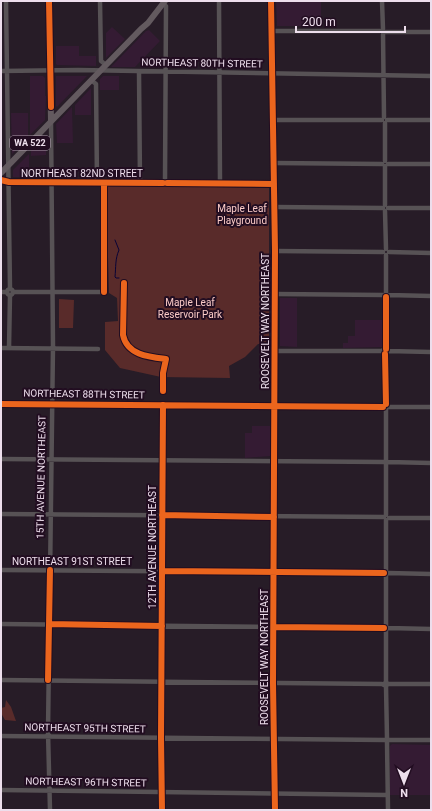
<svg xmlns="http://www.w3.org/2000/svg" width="432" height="811" viewBox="0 0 432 811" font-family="Roboto,sans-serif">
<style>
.built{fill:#341b33}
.green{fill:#592b2a}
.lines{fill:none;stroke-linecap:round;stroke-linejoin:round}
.stream{stroke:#090336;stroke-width:1}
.minor{stroke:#575255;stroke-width:4.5}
.major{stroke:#635a5f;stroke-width:6}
.cycleway-casing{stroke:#220d21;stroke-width:8}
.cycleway{stroke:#eb651d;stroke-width:6}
.labels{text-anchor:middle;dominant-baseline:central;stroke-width:4;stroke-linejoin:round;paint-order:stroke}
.shield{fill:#220d21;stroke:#b09faf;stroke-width:1}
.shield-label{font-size:9px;font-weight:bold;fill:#eddeec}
.street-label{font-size:10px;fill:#eddeec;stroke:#220d21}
.park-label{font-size:10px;fill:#fbcbc7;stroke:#220d21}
</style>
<rect width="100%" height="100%" fill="#271c27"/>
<!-- built -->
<path class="built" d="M276 1H321V26H277Z
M112 27 125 39 106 58V33Z
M149 30 160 41 135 67H111L146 31Z
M56 46H79V56H96V66L57 65 56 64Z
M30 76H43L45 78V96H46L45 120 30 135Z
M56 76H87L57 107 56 106Z
M103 76H119V90H100V79Z
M91 88V115H75V105Z
M72 107 73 143H57L56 124Z
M11 113H28V138L12 154Z
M44 138H46V155L31 156V151Z
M29 154V177H13V170Z
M280 298H297V347L280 346Z
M355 320H383L382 347 343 348V343H348V336H355Z
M252 426H270V456L245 458V433H252Z
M392 744 431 745V795H390V746Z"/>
<!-- green -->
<path class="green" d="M106 185 269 188V344H258L245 357 229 366 230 378 161 377 120 368 105 350V322L118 321 117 298 109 293Z
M59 299 74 300 73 328H59Z
M6 700 11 707 16 721 5 720 1 713V708L5 707Z"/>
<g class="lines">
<!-- stream -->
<path class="stream" d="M115 240 119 250C115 259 116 267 115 277L116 278H119"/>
<!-- minor -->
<path class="minor" d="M6 1 10 289
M100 1 101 61 106 65
M219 1 220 184
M382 1 383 29
M163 4 166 6 165 180
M272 31H380
M385 32H431
M383 34 384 117
M1 71 78 70 431 76
M139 72 140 183
M91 80 96 84 97 183
M273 120H382
M387 120H431
M385 123V161
M273 163 382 164
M388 164H431
M385 166V205
M1 182 163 183
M167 183 274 184
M274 207 383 208
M388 208H431
M385 211 386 249
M275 251 383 252
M389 252 431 253
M386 255V293
M7 292a3 3 0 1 1 6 0a3 3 0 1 1-6 0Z
M1 292H7
M13 292H104V183
M275 294 383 295
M388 295 431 296
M386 297V349
M1 348 98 349
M9 348 10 295
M275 351H381L386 349 388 351 385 354 383 351
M388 351 431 352
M385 354 386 404
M1 404 383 407
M388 407H431
M1 459 384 462
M386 460V409
M388 462 431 463
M386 464V515
M1 514 384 517
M389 518H431
M386 520V570
M1 570 384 573
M388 573 431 574
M386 575V626
M1 624 384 628
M388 628 431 629
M386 630V682
M1 680 382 684 386 686 388 684 386 682 384 684
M388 684H431
M386 686 387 738
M1 736 385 740
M389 740H431
M387 742 388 810
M1 790 387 795
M50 810 48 732 53 346 51 121
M162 810 161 738 163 405"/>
<!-- major -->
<path class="major" d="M49 1 51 121
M271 1 275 251 273 683 275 810
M1 173 141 29 148 23 165 1"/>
<!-- cycleway casing -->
<g class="cycleway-casing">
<path id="cycleway" d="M49 1 51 107
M271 1 275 251 273 683 275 810
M1 180 9 182 163 183
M104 183V292
M167 183 274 184
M124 283 123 335C127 355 149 357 166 359L163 373V391
M386 297V349
M385 354 386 404
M1 404 383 407
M162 515 274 517
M162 571 384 573
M49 624 162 626
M274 627 384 628
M48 680 50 570
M162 810 161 738 163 405"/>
</g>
<!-- cycleway -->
<use href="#cycleway" class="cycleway"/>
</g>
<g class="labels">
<!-- shield labels -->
<rect class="shield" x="10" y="136" width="40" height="14" rx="3"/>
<g class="shield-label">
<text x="30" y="143">WA 522</text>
</g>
<!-- street labels -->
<g class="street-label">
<text transform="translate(202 63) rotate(1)">NORTHEAST 80TH STREET</text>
<text x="82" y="173">NORTHEAST 82ND STREET</text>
<text transform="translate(265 321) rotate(-90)">ROOSEVELT WAY NORTHEAST</text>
<text transform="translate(84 394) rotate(1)">NORTHEAST 88TH STREET</text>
<text transform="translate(41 477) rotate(-89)">15TH AVENUE NORTHEAST</text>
<text transform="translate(152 547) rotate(-90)">12TH AVENUE NORTHEAST</text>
<text x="72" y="561">NORTHEAST 91ST STREET</text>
<text transform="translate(264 657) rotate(-90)">ROOSEVELT WAY NORTHEAST</text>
<text transform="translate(85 728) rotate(1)">NORTHEAST 95TH STREET</text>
<text transform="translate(86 782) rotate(1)">NORTHEAST 96TH STREET</text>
</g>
<!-- park labels -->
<g class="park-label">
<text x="242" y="208">Maple Leaf<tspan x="242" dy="12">Playground</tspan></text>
<text x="190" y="302">Maple Leaf<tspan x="190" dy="12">Reservoir Park</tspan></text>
</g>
</g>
<!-- border -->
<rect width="432" height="811" fill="none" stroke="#eddeec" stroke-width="4"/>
<!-- north arrow -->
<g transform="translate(404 783) rotate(180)" stroke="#220d21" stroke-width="3" paint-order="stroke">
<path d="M0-3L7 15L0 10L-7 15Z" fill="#eddeec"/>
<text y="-6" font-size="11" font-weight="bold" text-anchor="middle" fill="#eddeec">N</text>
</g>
<!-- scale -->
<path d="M296 26v6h109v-6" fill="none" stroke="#eddeec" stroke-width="2"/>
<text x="302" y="26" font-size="12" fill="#eddeec" stroke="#220d21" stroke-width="3" paint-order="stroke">200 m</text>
</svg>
